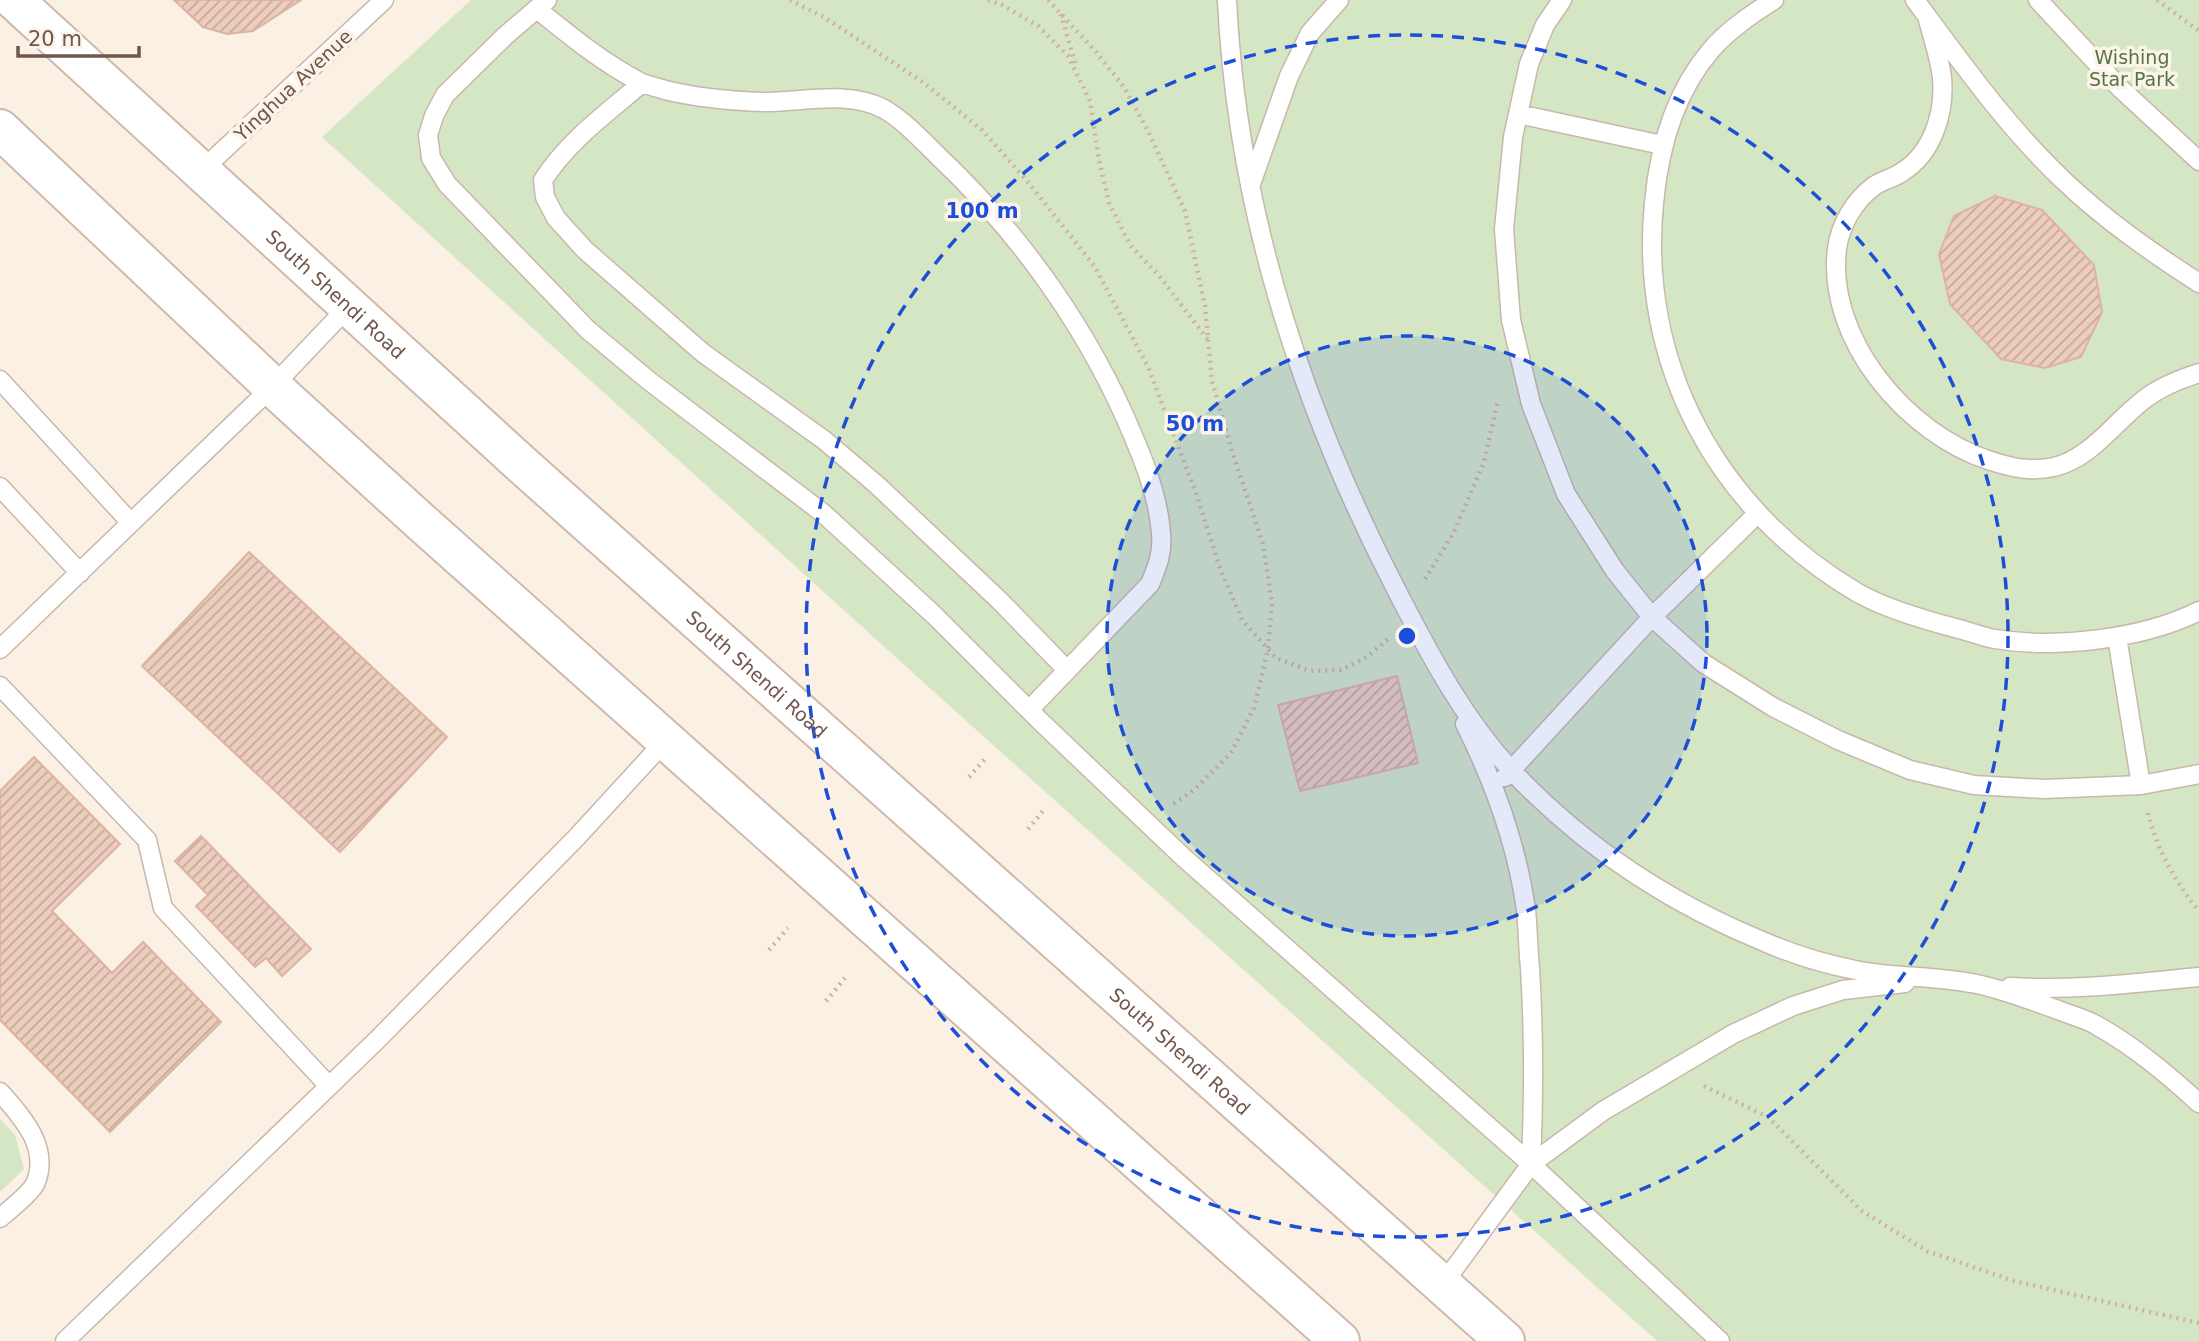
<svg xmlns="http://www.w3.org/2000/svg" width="2199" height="1341" viewBox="0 0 2199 1341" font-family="'DejaVu Sans',sans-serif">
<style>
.green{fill:#d4e6c3}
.building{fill:url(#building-hatch);stroke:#dfb39f;stroke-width:2}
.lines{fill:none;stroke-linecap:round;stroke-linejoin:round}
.lane-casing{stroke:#cab7ab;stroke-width:21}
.secondary-casing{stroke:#cfb9ac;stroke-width:42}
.path{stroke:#d2b0a1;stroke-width:4.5;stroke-dasharray:2 5;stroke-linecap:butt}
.lane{stroke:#fff;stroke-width:18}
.secondary{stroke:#fff;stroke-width:38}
.ring{fill:none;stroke:#1d4ed8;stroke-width:3.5;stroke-dasharray:12 9}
.labels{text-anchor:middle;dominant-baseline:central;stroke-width:7;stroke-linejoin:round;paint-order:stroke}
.park-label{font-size:19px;fill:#567544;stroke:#fdf4e9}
.street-label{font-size:19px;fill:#70564b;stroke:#fdf4e9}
.centre{fill:#1d4ed8;stroke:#fdf4e9;stroke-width:3.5}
.ring-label{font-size:21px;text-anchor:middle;font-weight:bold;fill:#1d4ed8;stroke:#fdf4e9;stroke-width:7;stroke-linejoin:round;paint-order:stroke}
</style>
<defs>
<pattern id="building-hatch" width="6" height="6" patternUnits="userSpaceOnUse" patternTransform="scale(1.75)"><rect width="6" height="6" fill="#edcdbd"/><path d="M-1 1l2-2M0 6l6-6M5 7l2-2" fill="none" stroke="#c4a99c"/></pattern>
</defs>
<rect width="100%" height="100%" fill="#faf0e4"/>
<!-- green -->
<path class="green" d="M471 0H2199V1341H1657L943 700 322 137Z
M0 1119 15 1135 24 1169 0 1192Z"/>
<!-- building -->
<path class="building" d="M174 0H301L253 31 227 34 203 27Z
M1995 196 2042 210 2094 265 2102 312 2081 357 2045 368 2001 359 1950 304 1939 254 1954 216Z
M249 552 447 737 340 852 142 666Z
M1397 676 1418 763 1300 791 1278 705Z
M34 757 120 844 52 911 112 973 143 942 221 1022 110 1132 0 1020V791Z
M201 836 311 949 282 976 266 958 255 967 196 906 208 895 175 861Z"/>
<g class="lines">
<!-- lane casing -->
<g class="lane-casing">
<path id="lane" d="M547 0 505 36 445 95 434 116 428 135 431 158 447 184 588 330 648 380 824 514 934 615 1039 720 1183 857 1531 1164 1720 1341
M1227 0C1237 211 1302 409 1399 595 1431 657 1465 721 1513 772 1584 847 1671 904 1767 943 1797 956 1828 965 1860 971 1900 978 1941 976 1981 985 2007 991 2033 1001 2058 1010 2070 1015 2084 1018 2096 1025 2134 1046 2167 1074 2199 1103
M1562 0 1545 25 1529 64 1513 137 1504 229 1511 320 1531 404 1566 494 1615 571 1652 617 1703 663 1773 707 1838 740 1910 770 1974 785 2044 789 2141 785 2199 774
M1774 0C1752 14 1728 30 1711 50 1674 93 1659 149 1654 203 1638 365 1718 511 1858 593 1886 609 1928 621 1959 629 1971 632 1983 637 1995 639 2057 649 2143 639 2199 611
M1915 0C1961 62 2007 127 2063 180 2105 220 2151 252 2199 283
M2038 0 2121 89 2199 161
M537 9C569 35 603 63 640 82 648 86 657 87 665 90 698 98 730 101 764 102 803 102 848 90 884 109 903 120 921 139 936 154 1020 233 1090 331 1134 438 1147 468 1159 501 1161 534 1163 553 1157 567 1150 584L1029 710
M1927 16C1932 36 1940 58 1942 78 1945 112 1933 153 1902 172 1894 178 1883 180 1874 186 1854 201 1840 225 1837 249 1826 340 1908 435 1991 461 2013 468 2031 472 2054 467 2092 458 2116 420 2146 398 2162 386 2180 379 2199 373
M642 83C607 113 568 141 543 180L545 197 556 218 585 250 703 353 824 440 877 485 1000 601 1067 670
M1518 114 1662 145
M201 171 384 0
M1251 184 1289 76 1310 33 1339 0
M0 380 131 523
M0 487 80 573
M2117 637 2141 785
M0 649 273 386 349 306
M0 686 147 840 163 908 329 1086
M1465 724C1494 782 1517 845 1526 910 1528 929 1528 949 1530 968 1534 1034 1534 1098 1531 1164
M1505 777 1652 617 1757 514
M2010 987C2073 991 2136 983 2199 977
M0 1092C22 1117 51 1148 35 1184 30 1194 9 1210 0 1218
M1443 1284 1531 1164 1603 1111 1733 1034 1793 1006 1843 990 1905 983
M65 1341 377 1040 576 838 666 740"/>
</g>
<!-- secondary casing -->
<g class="secondary-casing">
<g id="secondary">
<path id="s1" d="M14 0 519 462 1505 1341"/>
<path d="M0 129 288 401 421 522 1340 1341"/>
</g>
</g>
<!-- path -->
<path class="path" d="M790 0 824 17 924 83 982 130 1028 182 1095 267 1148 367 1197 496 1220 568 1242 620 1276 658 1310 671 1341 670 1367 657 1390 637
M988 0 1002 5 1038 26 1068 56 1090 101 1099 160 1109 203 1130 245 1161 278 1208 340
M1048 0 1096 52 1124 87 1147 129 1185 211 1205 306 1212 381 1232 451 1263 544 1272 604 1268 649 1254 708 1231 753 1194 790 1170 806
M2157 0 2199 31
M1061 14 1076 66
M1425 579 1454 532 1484 462 1498 400
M969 777 985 759
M2148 813C2157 849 2175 882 2199 911
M1028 829 1043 811
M769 950 788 928
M826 1001 845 978
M1704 1086 1768 1117 1862 1211 1927 1251 2014 1281 2199 1323"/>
<!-- lane -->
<use href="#lane" class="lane"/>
<!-- secondary -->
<use href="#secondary" class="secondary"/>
</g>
<!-- distance rings -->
<circle cx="1407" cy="636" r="300" fill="#1d4ed8" fill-opacity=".12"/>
<g class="ring">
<circle cx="1407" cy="636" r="300"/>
<circle cx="1407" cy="636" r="601"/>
</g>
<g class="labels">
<!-- park labels -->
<g class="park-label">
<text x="2132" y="57">Wishing<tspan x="2132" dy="22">Star Park</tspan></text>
</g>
<!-- street labels -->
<g class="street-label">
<text transform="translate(293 85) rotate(-43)">Yinghua Avenue</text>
<text stroke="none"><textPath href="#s1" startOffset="436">South Shendi Road</textPath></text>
<text stroke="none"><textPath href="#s1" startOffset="1003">South Shendi Road</textPath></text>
<text stroke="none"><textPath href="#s1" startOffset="1570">South Shendi Road</textPath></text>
</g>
</g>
<circle cx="1407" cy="636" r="10" class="centre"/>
<g class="ring-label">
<text x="982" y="218">100 m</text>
<text x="1195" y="431">50 m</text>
</g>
<!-- scale -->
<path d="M18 46v10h121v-10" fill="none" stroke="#70564b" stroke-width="3.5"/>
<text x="28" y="46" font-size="21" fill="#70564b" stroke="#fdf4e9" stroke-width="5" paint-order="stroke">20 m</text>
</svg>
